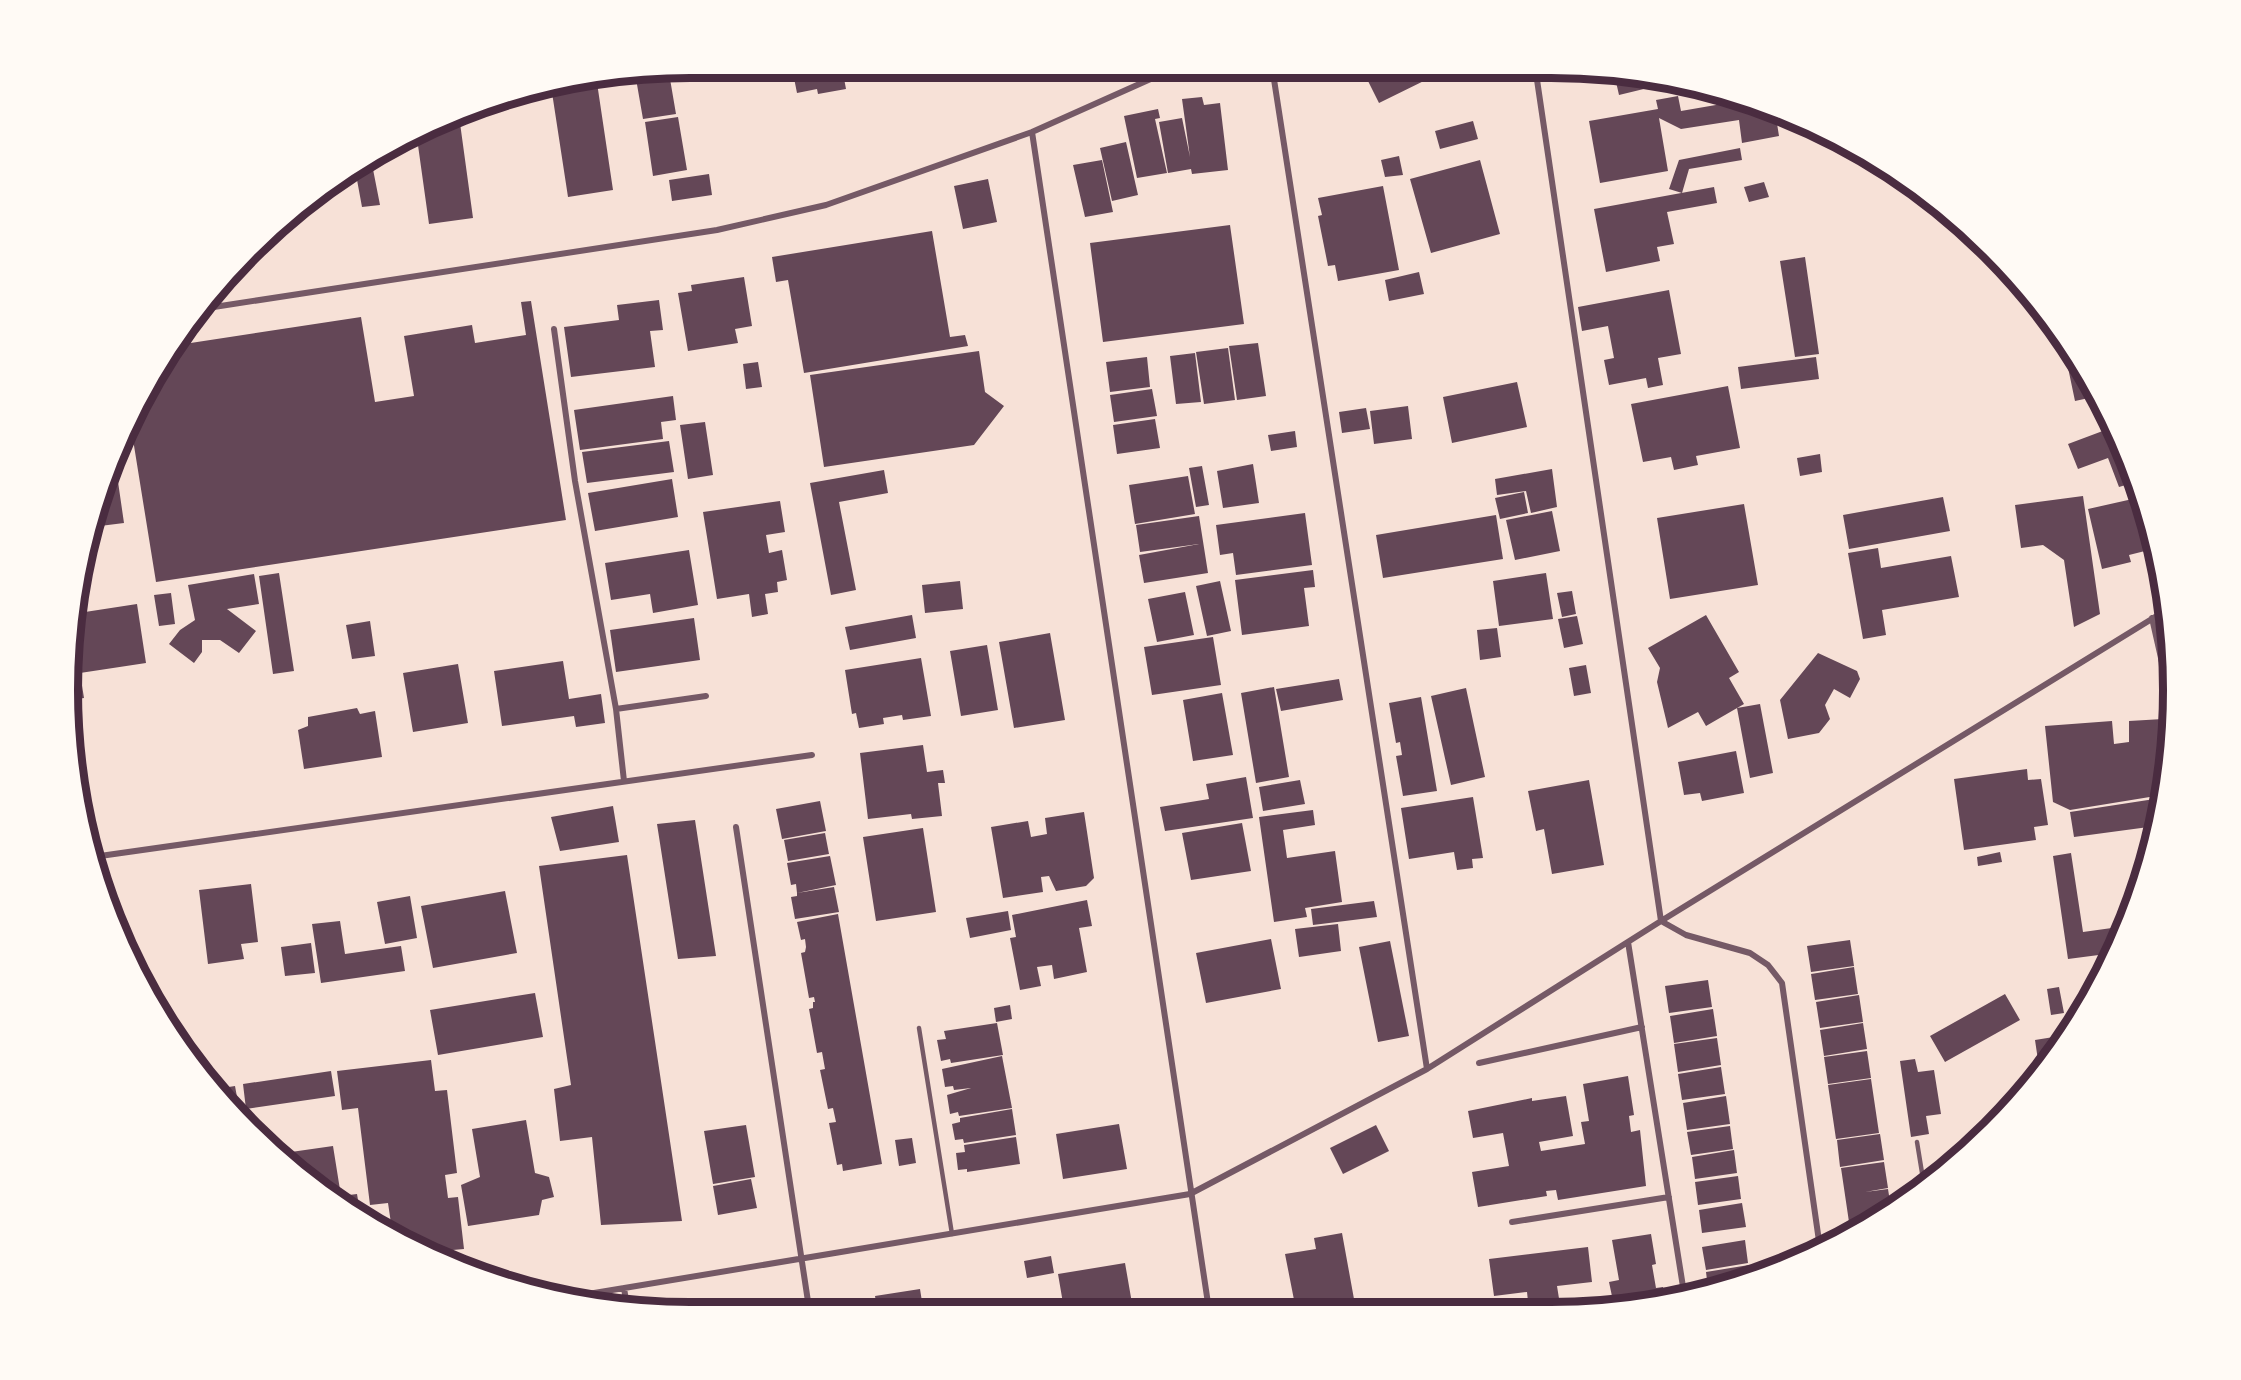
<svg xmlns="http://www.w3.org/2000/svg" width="2241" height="1380" viewBox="0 0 2241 1380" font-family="Barlow,sans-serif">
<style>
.building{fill:#644757}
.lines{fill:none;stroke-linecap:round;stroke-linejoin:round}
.service{stroke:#755966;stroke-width:4.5}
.minor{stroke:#755966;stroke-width:6}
.rim{fill:none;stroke:#4a2c40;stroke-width:8}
</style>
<rect width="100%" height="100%" fill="#f7e1d7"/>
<!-- building -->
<path class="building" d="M635 73H669L676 114 643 119Z
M793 73H843L846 89 818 94 817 89 797 93Z
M1364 73H1440L1379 103Z
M1614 73H1632L1649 77 1652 87 1619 95Z
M596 76 613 190 568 197 551 86Z
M1678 96 1681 111 1739 101 1759 107V110L1775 111 1779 136 1742 143 1739 120 1681 129 1659 118 1668 171 1600 183 1589 121 1658 109 1656 100Z
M1202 97 1204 105 1220 103 1228 170 1192 174 1191 169 1168 173 1159 122 1182 118 1190 157 1182 99Z
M1158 109 1160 118 1155 119 1167 173 1137 178 1124 116Z
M453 116 454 124 460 123 473 218 429 224 416 131Z
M678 117 687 170 653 176 645 122Z
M1473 121 1478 139 1440 149 1435 131Z
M1126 142 1138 195 1112 201 1100 148Z
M1740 148 1742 160 1689 169 1682 193 1669 189 1679 160Z
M1399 156 1403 175 1385 177 1381 160Z
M371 159 380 205 362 207 355 169Z
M1102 160 1113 212 1085 217 1073 165Z
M1480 160 1500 234 1431 253 1410 179Z
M709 174 712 195 672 201 669 180Z
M988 179 997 222 963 229 954 186Z
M1764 182 1769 197 1749 202 1744 187Z
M1383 186 1399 270 1338 281 1335 265 1328 266 1318 216 1322 215 1318 198Z
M1714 187 1717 203 1667 212 1674 244 1657 247 1660 261 1606 272 1594 209Z
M1230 225 1244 324 1103 342 1090 243Z
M932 231 950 337 965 335 968 346 804 373 788 280 776 282 772 257Z
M1805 257 1819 354 1795 357 1780 261Z
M1419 272 1424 294 1389 301 1385 280Z
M744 277 752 326 735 329 738 343 688 351 678 293 692 291 691 285Z
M1669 290 1681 354 1658 358 1663 385 1648 388 1646 378 1609 385 1604 360 1614 358 1608 326 1582 331 1578 307Z
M659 300 663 330 650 331 655 367 571 377 564 327 619 320 617 305Z
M531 301 566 520 156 582 131 427 160 369H164L163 362 171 346 361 317 375 402 414 396 404 336 472 325 475 343 526 335 521 302Z
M2062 339 2090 378 2098 396 2075 401Z
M1258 343 1266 396 1237 400 1229 346Z
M1228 348 1235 400 1204 404 1196 352Z
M979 351 985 392 1004 406 974 445 824 467 810 375Z
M1195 353 1201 402 1176 404 1170 356Z
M1147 357 1150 387 1110 392 1106 362Z
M1816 357 1819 379 1741 389 1738 367Z
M758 362 762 387 746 389 743 364Z
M1517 382 1527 427 1452 443 1443 397Z
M1728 386 1740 448 1696 456 1698 465 1674 470 1671 457 1643 462 1631 404Z
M1152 389 1157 416 1114 422 1110 395Z
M673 396 676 420 661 422 663 439 580 450 574 410Z
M1408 406 1412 439 1374 444 1370 411Z
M1366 408 1370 429 1342 433 1339 412Z
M1155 419 1160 448 1117 454 1113 425Z
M705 422 713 475 688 479 680 425Z
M2108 429 2129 484 2119 487 2108 458 2078 469 2068 444Z
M1295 431 1297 447 1271 451 1268 435Z
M669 441 674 472 587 483 582 452Z
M2118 441 2140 490 2145 508 2141 509 2115 442Z
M1820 454 1822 472 1800 476 1797 458Z
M115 461 124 523 92 527 100 490Z
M1253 464 1259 503 1223 508 1217 471Z
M1202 466 1209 505 1196 507 1189 468Z
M1552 469 1557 507 1531 513 1526 491 1497 495 1495 479Z
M884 470 888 493 839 502 856 590 831 595 810 483Z
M1188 476 1195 514 1135 524 1129 485Z
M672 479 678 517 595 531 588 493Z
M1524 492 1528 513 1500 519 1495 498Z
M2083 496 2100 614 2074 627 2064 560 2043 545 2021 548 2015 505Z
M1943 497 1950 531 1849 549 1843 515Z
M2137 498 2143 525 2139 526 2145 551 2129 555 2131 562 2102 569 2088 509Z
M780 501 785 532 766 535 769 553 782 550 787 580 777 582 778 592 765 594 768 614 752 617 749 594 717 599 703 512Z
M1744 504 1758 585 1670 599 1657 518Z
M1552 511 1560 551 1515 560 1506 520Z
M1305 513 1312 565 1236 575 1233 553 1220 555 1216 525Z
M1496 515 1503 559 1383 578 1376 535Z
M1199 516 1208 573 1144 583 1139 555 1199 544 1140 552 1136 525Z
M1878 548 1881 568 1951 556 1959 597 1882 610 1886 635 1863 639 1848 553Z
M689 550 698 605 653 613 650 594 611 600 605 563Z
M1313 570 1315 587 1304 588 1309 626 1242 635 1235 580Z
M279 573 294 671 273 674 259 576Z
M1546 573 1553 619 1499 626 1493 581Z
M254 574 259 604 227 609 256 631 239 653 220 640H202V652L194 663 169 644 180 630 195 620 188 585Z
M960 581 963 609 925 613 922 585Z
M1220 581 1231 631 1207 636 1196 586Z
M1572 591 1576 614 1562 617 1557 593Z
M1185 592 1194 635 1157 642 1148 599Z
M171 593 175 624 159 626 154 595Z
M137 604 146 663 80 673 84 698 71 700 68 684 72 614Z
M912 615 916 638 850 650 845 627Z
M1706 615 1739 672 1729 678 1744 704 1706 726 1698 712 1668 728 1657 682 1660 668 1648 648Z
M1577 616 1583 644 1564 648 1558 619Z
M694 618 700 660 616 672 610 630Z
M370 621 375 656 352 659 346 625Z
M1497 628 1501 657 1480 660 1477 630Z
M1050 633 1065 720 1014 728 999 642Z
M1213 637 1221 685 1152 695 1144 647Z
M987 645 998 710 961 716 950 651Z
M1818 653 1857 671 1860 679 1850 698 1834 689 1825 705 1830 719 1819 733 1788 739 1780 700Z
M921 658 931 716 903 720 902 715 883 718 884 724 859 728 856 713 852 714 845 670Z
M563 661 569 699 601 694 605 723 576 727 574 716 502 726 494 671Z
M458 664 468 723 413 732 403 673Z
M1586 665 1591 693 1574 696 1569 668Z
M1339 679 1343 700 1281 711 1276 689Z
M1274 687 1289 777 1256 783 1241 693Z
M1466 688 1485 777 1451 785 1431 696Z
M1222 693 1233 755 1193 761 1183 700Z
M1421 697 1437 791 1403 796 1396 756 1402 755 1400 742 1396 743 1389 703Z
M1760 704 1773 773 1750 778 1737 708Z
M357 708 360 714 375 711 382 757 304 769 298 730 308 726V717Z
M2163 719 2169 751 2162 795 2070 810 2053 802 2045 726 2112 721 2114 744 2129 742V721Z
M923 745 927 772 943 770 945 783H938L942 816 912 819 911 814 868 819 860 753Z
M1736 751 1744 793 1702 801 1700 793 1684 795 1678 762Z
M2027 769 2028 780 2041 779 2048 825 2034 827 2036 840 1964 850 1954 779Z
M1246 777 1253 818 1165 831 1160 807 1209 799 1206 784Z
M1300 780 1305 804 1263 811 1259 787Z
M1589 780 1604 865 1552 874 1544 829 1536 831 1528 791Z
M1473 797 1483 858 1472 859 1473 868 1457 870 1454 852 1409 859 1401 808Z
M2161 798 2156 826 2074 837 2070 812Z
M820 801 826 831 782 839 776 809Z
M613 806 619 842 560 851 551 817Z
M1313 810 1315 825 1283 830 1287 858 1335 851 1342 902 1305 908 1307 917 1274 922 1259 817Z
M1084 812 1094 878 1086 886 1056 891 1049 876 1041 877 1043 892 1003 898 991 827 1028 821 1031 837 1047 834 1045 818Z
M695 820 716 956 678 959 657 824Z
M1242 823 1251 871 1191 880 1182 833Z
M923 828 936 912 876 921 863 837Z
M825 833 829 854 788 861 784 840Z
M2000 852 2002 862 1978 866 1977 857Z
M2071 853 2083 932 2119 927 2120 936 2114 953 2068 959 2053 856Z
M627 855 682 1221 601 1225 592 1137 560 1141 554 1089 571 1085 539 866Z
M830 856 836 885 797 893 796 884 791 885 787 863Z
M251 884 258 942 241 944 244 959 208 964 199 890Z
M834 887 839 912 795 919 791 897 797 896V893Z
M505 891 517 953 433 968 421 906Z
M410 896 417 938 385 944 377 902Z
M1087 900 1092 926 1079 928 1087 972 1054 979 1052 965 1037 967 1041 986 1020 990 1010 938 1016 937 1012 915Z
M1374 901 1377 917 1313 925 1311 909Z
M1008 911 1011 930 970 938 966 918Z
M838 914 882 1164 843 1171 842 1164 837 1165 829 1123 836 1122 833 1108 828 1109 820 1070 825 1069 822 1052 817 1053 809 1009 813 1008V1002H815L814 997 809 998 801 953 805 952 806 947 805 939 801 940 797 922Z
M340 921 345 954 401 946 405 971 321 983 312 924Z
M1338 924 1341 951 1299 957 1295 929Z
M1271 939 1281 989 1206 1003 1196 953Z
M1850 940 1854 966 1811 972 1807 946Z
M1390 941 1409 1036 1378 1042 1359 947Z
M311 943 315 973 285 976 281 947Z
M1854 967 1858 994 1815 1000 1811 974Z
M1708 980 1712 1007 1669 1013 1665 986Z
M2059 987 2064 1013 2051 1015 2047 989Z
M2094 990 2085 1005 2082 992Z
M535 993 543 1037 438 1055 430 1010Z
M2005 994 2020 1020 1945 1062 1930 1036Z
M1859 995 1863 1022 1820 1028 1816 1002Z
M1010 1005 1012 1019 996 1022 994 1008Z
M1713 1009 1717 1036 1674 1043 1670 1016Z
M997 1023 1003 1055 951 1063 950 1059 941 1061 937 1040 946 1039 944 1031Z
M1863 1023 1867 1049 1824 1056 1820 1030Z
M2066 1035 2045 1069 2040 1074 2035 1040Z
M1717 1038 1721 1065 1678 1072 1674 1044Z
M1867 1051 1871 1078 1828 1084 1824 1057Z
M1002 1056 1012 1108 959 1116 958 1112 950 1114 947 1095 971 1088 954 1090 953 1086 945 1087 942 1069Z
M1915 1059 1918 1072 1934 1070 1941 1114 1926 1116 1929 1134 1911 1137 1900 1061Z
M431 1060 435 1091 447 1090 457 1173 445 1175 448 1198 458 1197 464 1249 430 1252 392 1230 388 1203 370 1205 358 1108 342 1110 337 1071Z
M1721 1067 1725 1094 1682 1100 1678 1074Z
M331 1071 335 1096 246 1109 243 1084Z
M1628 1076 1634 1115 1629 1116 1631 1132 1640 1130 1646 1186 1558 1200 1556 1190 1546 1191 1547 1196 1478 1207 1472 1172 1509 1166 1503 1133 1473 1138 1468 1111 1532 1098V1101L1566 1096 1573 1136 1539 1142 1541 1151 1585 1144 1581 1122 1589 1121 1583 1084Z
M1871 1079 1879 1133 1836 1139 1828 1085Z
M235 1086 241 1119 216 1089Z
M1726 1096 1730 1124 1687 1130 1683 1103Z
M1012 1109 1016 1135 964 1143 963 1139 955 1140 952 1124 960 1122V1118Z
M526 1120 535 1173 549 1177 554 1197 542 1200 539 1215 468 1226 461 1185 480 1177 472 1129Z
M1119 1124 1127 1169 1063 1179 1056 1134Z
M746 1125 755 1177 713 1184 704 1131Z
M1376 1125 1389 1151 1343 1174 1330 1148Z
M1730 1126 1733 1149 1691 1155 1687 1132Z
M1880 1134 1884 1160 1840 1167 1837 1140Z
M1016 1137 1020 1164 967 1172V1169L958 1170 956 1153 965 1152 964 1145Z
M912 1138 916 1163 899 1166 895 1140Z
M333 1146 341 1196 357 1194 360 1212 311 1184 277 1154Z
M1734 1150 1737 1173 1695 1179 1692 1157Z
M1884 1162 1888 1188 1865 1192 1888 1189 1891 1208 1851 1234 1849 1223 1872 1219 1849 1222 1841 1168Z
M1738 1176 1741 1199 1698 1205 1695 1182Z
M751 1179 757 1208 718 1215 713 1186Z
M1742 1203 1746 1227 1702 1233 1699 1210Z
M1342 1233 1356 1310H1296L1285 1254 1316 1249 1314 1238Z
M1651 1234 1656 1264 1652 1265 1656 1288 1663 1287 1664 1297 1607 1308 1606 1302 1613 1301 1609 1282 1619 1280 1612 1240Z
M1745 1240 1748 1263 1706 1270 1702 1247Z
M1588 1247 1592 1282 1557 1286 1561 1311H1529L1527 1292 1494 1296 1489 1259Z
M1051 1256 1054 1273 1027 1278 1024 1261Z
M1125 1263 1133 1309H1064L1058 1274Z
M1749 1265 1751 1280 1708 1288 1706 1272Z
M920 1289 923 1308H877L875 1296Z
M1055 1298 1056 1309H1016L1015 1302Z
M715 1302 716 1308H696L695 1305Z"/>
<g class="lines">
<!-- service -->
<path class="service" d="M919 1028 952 1234
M1917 1142 1924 1185"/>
<!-- minor -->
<path class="minor" d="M1273 73 1427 1069
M1536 73 1661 921 1686 935 1750 953 1768 965 1782 983 1820 1248
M1032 132 1209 1310
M201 309 717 230 826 205 1032 132 1164 73
M554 329 575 481 616 709
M2152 618 2171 702
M624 781 616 709 706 696
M736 827 809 1308
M93 857 812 755
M1628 942 1684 1293
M1479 1063 1642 1027
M1512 1222 1669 1197
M624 1288 627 1307
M570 1297 1190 1194 1427 1069 1661 921 2168 609"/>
</g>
<!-- crop -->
<path d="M0 0H2241V1380H0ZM690 78H1551A612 612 0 0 1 2163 690V690A612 612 0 0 1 1551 1302H690A612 612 0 0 1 78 690V690A612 612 0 0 1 690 78Z" fill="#fffaf5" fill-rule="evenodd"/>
<path class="rim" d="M690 78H1551A612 612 0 0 1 2163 690V690A612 612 0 0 1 1551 1302H690A612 612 0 0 1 78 690V690A612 612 0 0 1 690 78Z"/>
</svg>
